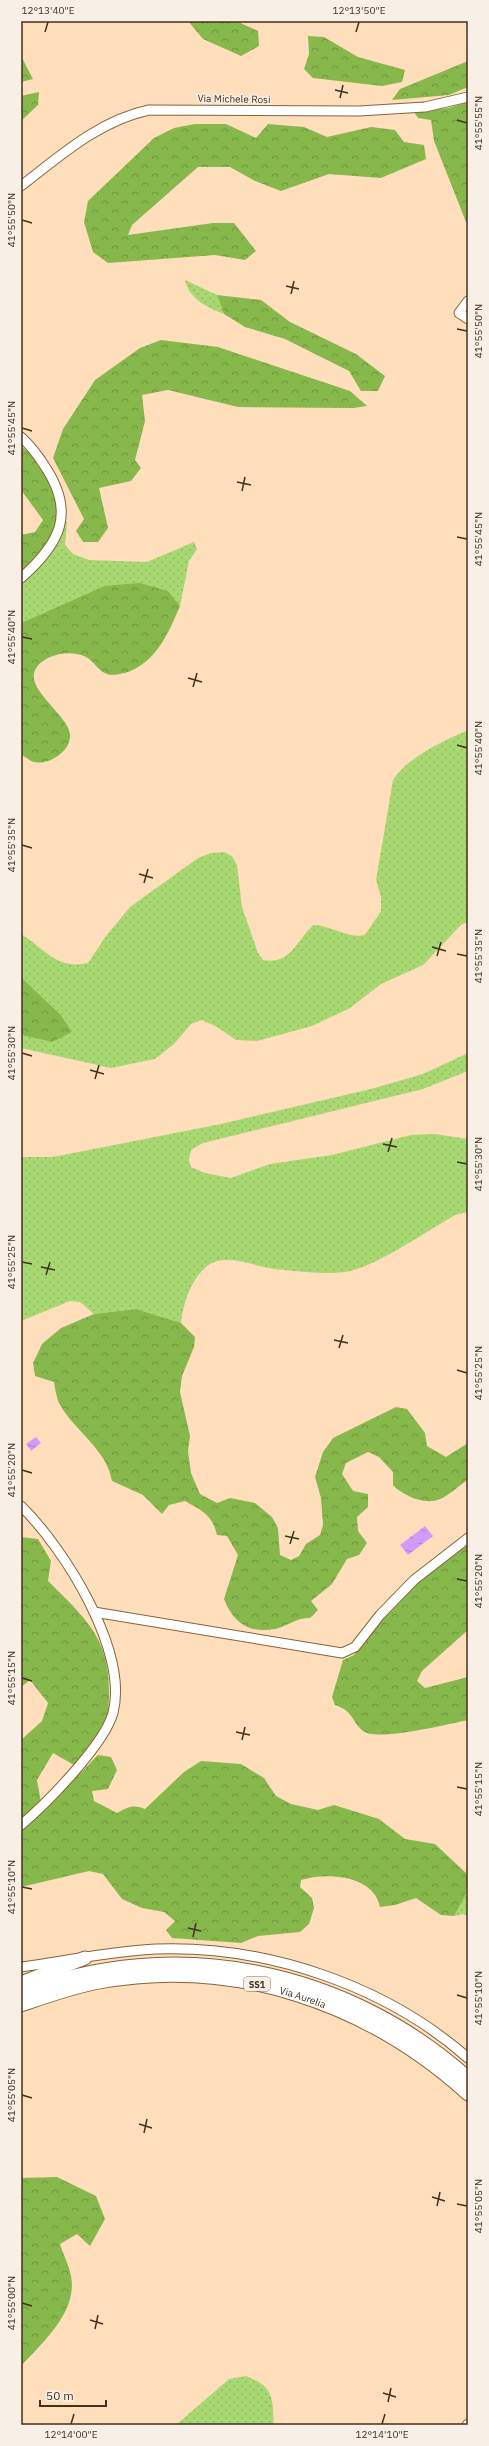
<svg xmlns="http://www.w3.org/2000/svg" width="489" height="2446" viewBox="0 0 489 2446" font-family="'IBM Plex Sans',sans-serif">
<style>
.grass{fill:url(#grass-dots)}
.forest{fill:url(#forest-crowns)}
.water{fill:url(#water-ripples)}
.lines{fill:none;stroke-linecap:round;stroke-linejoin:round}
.minor-casing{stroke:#866339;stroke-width:11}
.highway-casing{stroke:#866339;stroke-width:15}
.minor{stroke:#fff;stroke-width:9}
.highway{stroke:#fff;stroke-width:13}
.ticks{fill:none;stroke:#41311f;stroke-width:1.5}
.labels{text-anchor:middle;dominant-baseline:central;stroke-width:3;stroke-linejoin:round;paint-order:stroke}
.shield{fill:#f8f0e7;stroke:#786a5b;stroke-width:1}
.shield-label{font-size:9px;font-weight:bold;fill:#41311f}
.street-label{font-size:10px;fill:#41311f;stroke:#f8f0e7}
.neatline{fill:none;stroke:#41311f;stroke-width:1.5}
.ticks-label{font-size:10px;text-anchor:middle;fill:#41311f}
</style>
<defs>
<pattern id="grass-dots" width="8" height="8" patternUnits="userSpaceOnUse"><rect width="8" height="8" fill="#a7d871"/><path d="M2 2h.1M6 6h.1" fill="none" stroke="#91ba61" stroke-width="1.8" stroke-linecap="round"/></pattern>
<pattern id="forest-crowns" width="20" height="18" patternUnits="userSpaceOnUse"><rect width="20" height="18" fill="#87b84c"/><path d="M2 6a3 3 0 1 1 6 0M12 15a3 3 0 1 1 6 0" fill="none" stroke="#70963f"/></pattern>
<pattern id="water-ripples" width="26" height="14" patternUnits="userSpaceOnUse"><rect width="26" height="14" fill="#d39afc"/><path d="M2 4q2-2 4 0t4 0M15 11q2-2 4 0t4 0" fill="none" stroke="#ad7ecb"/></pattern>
</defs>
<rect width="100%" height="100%" fill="#ffdfbb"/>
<!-- grass -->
<path class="grass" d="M185 280 217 295 224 314C208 308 189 299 185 280Z
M64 522H67L65 545 73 554 89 560 147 562 194 542 197 549 189 561 180 606 168 591 104 586 21 623V584C44 565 52 549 64 522Z
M468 730V922L462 924 423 965 381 984 350 1008 312 1026 257 1041 236 1040 217 1027 202 1020 191 1024 174 1044 155 1059 111 1068 21 1048V1035L52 1042 60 1014 21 977V934C45 949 57 970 88 963L106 936 130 907 198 858 211 853 224 852 232 856 237 865 242 907 258 953 263 960C290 965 296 942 313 925 331 925 347 939 365 935L381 911V897L376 880 393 780C409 756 442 742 468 730Z
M468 1053V1071L423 1089 203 1143 191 1150 189 1160 191 1167 205 1173 231 1178 270 1164 332 1155 411 1135 435 1134 468 1139V1212L455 1215C427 1231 374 1268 345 1272 323 1275 296 1271 275 1269 256 1267 230 1254 212 1263 192 1274 183 1303 181 1323L136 1309 94 1314 80 1302 70 1301 21 1321V1157H53L221 1124 371 1089 423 1074Z
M468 1886V1917L464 1914 454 1916Z
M246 2376C264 2383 272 2389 273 2409 273 2414 274 2420 273 2425H176L229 2379Z"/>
<!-- forest -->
<path class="forest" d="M188 21H236L258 31 259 46 241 56 203 39Z
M308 36 324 37 358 57 405 70 402 82 382 86 313 78 304 69 309 54Z
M21 56 33 79 21 82Z
M468 61V87L449 95 392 100 400 89Z
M39 92 38 105 21 121V96Z
M468 102V221L466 222 434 141 431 120 418 118 414 112 448 108Z
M195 124H226L256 138 268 124 304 127 327 137 371 127 395 130 404 142 424 145 426 159 381 178 329 174 281 191 255 181 230 167H198L132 225 128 235 213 223H234L256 251 245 260 215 255 108 263 93 252 84 222 88 201 154 138 174 128Z
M217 295 261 300 290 322 356 354 385 376 378 391H361L349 371 285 339 245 327 224 314Z
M161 340 218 347 350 391 367 406 353 408 238 407 168 390 142 395 145 421 135 460 141 468 131 481 99 488 108 528 98 542H83L76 531 84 519 53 458 63 429 95 380 140 348Z
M21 446C28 452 38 459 43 467 72 511 59 542 21 573V535L35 532 43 520 21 490Z
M140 583 168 591 180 606C168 634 156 663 125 673 119 674 112 676 107 674 98 671 94 661 86 657 71 649 43 654 35 670 26 690 67 714 70 734 72 750 49 766 34 762 30 761 25 757 21 754V623L104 586Z
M21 977 60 1014 72 1032 52 1042 21 1035Z
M136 1309 181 1323 195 1337 194 1347 182 1376 180 1392 190 1436 188 1451 191 1473 200 1494 217 1503 230 1498 255 1503 272 1517 278 1528 280 1555 291 1560 299 1556 306 1544 320 1535 323 1525 321 1498 315 1477 323 1452 333 1438 396 1407 407 1409 425 1433 427 1446 446 1457 468 1443V1480C459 1485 450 1495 440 1499 425 1506 402 1495 393 1485V1472L379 1457 368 1452 346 1463 342 1474 353 1491 368 1494V1507L357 1517 358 1531 367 1543 359 1555 347 1559 332 1584 311 1601 318 1610 310 1618C295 1618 288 1626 275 1629 248 1634 233 1622 224 1599L238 1555 227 1536 217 1535C212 1514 202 1511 185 1501L169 1505 162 1514 143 1495 112 1481C107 1449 73 1430 59 1403 56 1396 55 1388 54 1382L35 1376 33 1363 42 1344 61 1328 94 1314Z
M21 1537 38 1539 51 1561 48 1581C86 1619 110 1638 109 1695 109 1706 107 1723 102 1731 94 1743 83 1754 74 1765L53 1753 37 1780 41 1802 21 1819V1740L42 1721 48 1703 30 1680 21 1687Z
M468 1544V1630L422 1671 417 1681 425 1688 468 1677V1720C448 1724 377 1742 363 1731 350 1720 355 1712 335 1705L332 1697 343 1660 354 1655 387 1609 456 1550Z
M98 1755 111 1757 117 1770 108 1789 92 1791 94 1801 117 1813C128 1807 133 1804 145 1809L184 1772 201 1761 241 1764 264 1778 276 1796 291 1804 318 1810 334 1805 379 1819 405 1839 435 1844 466 1873 468 1879 465 1896 454 1916 441 1915 416 1898 395 1905 380 1907C374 1875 326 1872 301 1880L300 1887 312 1898 314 1908 309 1924 300 1932 258 1936 241 1943 172 1938 166 1930 175 1921 164 1912 142 1908 122 1899 103 1874 89 1871 21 1887V1828L52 1802Z
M57 2177 96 2196 105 2219 90 2246 77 2234 60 2244C63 2254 69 2265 71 2276 78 2312 42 2343 21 2366V2178Z"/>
<!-- water -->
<path class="water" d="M36 1437 41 1443 31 1451 26 1444Z
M425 1526 433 1536 408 1555 400 1545Z"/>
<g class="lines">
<!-- minor casing -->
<g class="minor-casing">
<path id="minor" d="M21 186C60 156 100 120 149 110L359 111 425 107 468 97
M468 301 459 313 468 319
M21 437C31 446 37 454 44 465 76 512 61 543 21 578
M21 1506C64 1548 129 1651 113 1713 104 1745 47 1803 21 1825
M94 1612 342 1653 355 1647 380 1615 414 1580 468 1538
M21 1967C66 1961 111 1951 156 1949 266 1945 385 1985 468 2058
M467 2425 468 2424"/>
</g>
<!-- highway casing -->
<g class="highway-casing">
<g id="highway">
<path d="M21 1983 85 1958"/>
<path d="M21 1993C173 1933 347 1969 468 2078"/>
<path id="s1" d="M21 2005C47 1996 72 1987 99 1982 234 1957 368 2003 468 2094"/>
</g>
</g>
<!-- minor -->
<use href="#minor" class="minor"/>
<!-- highway -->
<use href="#highway" class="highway"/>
</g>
<!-- ticks -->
<path class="ticks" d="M45 32 48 22M356 32 359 22M335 90 348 93M340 98 343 85M457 120 467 123M22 220 32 223M286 286 299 289M291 294 294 281M457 329 467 331M22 428 32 431M237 482 251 485M242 491 245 477M457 537 467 539M22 637 32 639M188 678 202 682M193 687 197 673M457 745 467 748M22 845 32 848M139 874 153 878M144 883 148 869M432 947 446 951M457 954 467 956M437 956 441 942M22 1053 32 1056M90 1070 104 1074M95 1079 99 1065M383 1144 397 1147M388 1152 392 1138M457 1162 467 1164M22 1262 32 1264M41 1267 55 1270M46 1275 50 1262M334 1340 348 1343M339 1348 343 1335M457 1370 467 1373M22 1470 32 1473M285 1536 299 1539M290 1544 294 1531M457 1579 467 1581M22 1678 32 1681M236 1732 250 1735M242 1740 245 1727M457 1787 467 1789M22 1887 32 1889M188 1928 201 1931M193 1937 196 1923M457 1995 467 1998M22 2095 32 2098M139 2124 152 2128M144 2133 147 2119M432 2197 445 2201M457 2204 467 2206M437 2206 440 2192M22 2303 32 2306M90 2320 103 2324M95 2329 98 2315M383 2393 396 2397M388 2402 391 2388M71 2424 74 2414M382 2424 385 2414"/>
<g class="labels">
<!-- shield labels -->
<rect class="shield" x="244" y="1977" width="26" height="14" rx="3"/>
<g class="shield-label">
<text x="257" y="1984">SS1</text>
</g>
<!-- street labels -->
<g class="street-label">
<text transform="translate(234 99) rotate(1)">Via Michele Rosi</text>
<text stroke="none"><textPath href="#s1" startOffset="288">Via Aurelia</textPath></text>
</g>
</g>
<!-- border -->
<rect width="489" height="2446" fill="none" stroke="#f8f0e7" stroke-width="44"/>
<!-- scale -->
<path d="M40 2400v6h66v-6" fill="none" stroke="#41311f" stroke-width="2"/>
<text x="46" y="2400" font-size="12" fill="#41311f" stroke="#f8f0e7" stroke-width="3" paint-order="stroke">50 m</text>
<rect x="22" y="22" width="445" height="2402" class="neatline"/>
<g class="ticks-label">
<text x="48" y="14">12°13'40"E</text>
<text x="359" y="14">12°13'50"E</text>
<text transform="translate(478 123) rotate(-90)" y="4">41°55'55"N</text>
<text transform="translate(11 220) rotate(-90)" y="4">41°55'50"N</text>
<text transform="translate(478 331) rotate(-90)" y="4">41°55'50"N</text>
<text transform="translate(11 428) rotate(-90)" y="4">41°55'45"N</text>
<text transform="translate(478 539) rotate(-90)" y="4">41°55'45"N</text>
<text transform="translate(11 637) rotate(-90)" y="4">41°55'40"N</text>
<text transform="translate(478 748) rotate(-90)" y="4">41°55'40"N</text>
<text transform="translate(11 845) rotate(-90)" y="4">41°55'35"N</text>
<text transform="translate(478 956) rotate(-90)" y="4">41°55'35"N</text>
<text transform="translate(11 1053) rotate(-90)" y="4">41°55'30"N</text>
<text transform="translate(478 1164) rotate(-90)" y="4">41°55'30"N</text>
<text transform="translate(11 1262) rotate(-90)" y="4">41°55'25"N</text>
<text transform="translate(478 1373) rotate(-90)" y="4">41°55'25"N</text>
<text transform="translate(11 1470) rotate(-90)" y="4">41°55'20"N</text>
<text transform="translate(478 1581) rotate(-90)" y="4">41°55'20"N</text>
<text transform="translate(11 1678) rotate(-90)" y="4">41°55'15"N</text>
<text transform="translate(478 1789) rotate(-90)" y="4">41°55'15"N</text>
<text transform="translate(11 1887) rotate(-90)" y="4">41°55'10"N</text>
<text transform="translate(478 1998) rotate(-90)" y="4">41°55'10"N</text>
<text transform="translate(11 2095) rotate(-90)" y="4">41°55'05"N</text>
<text transform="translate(478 2206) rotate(-90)" y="4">41°55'05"N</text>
<text transform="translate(11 2303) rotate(-90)" y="4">41°55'00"N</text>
<text x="71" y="2438">12°14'00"E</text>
<text x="382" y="2438">12°14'10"E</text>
</g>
</svg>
